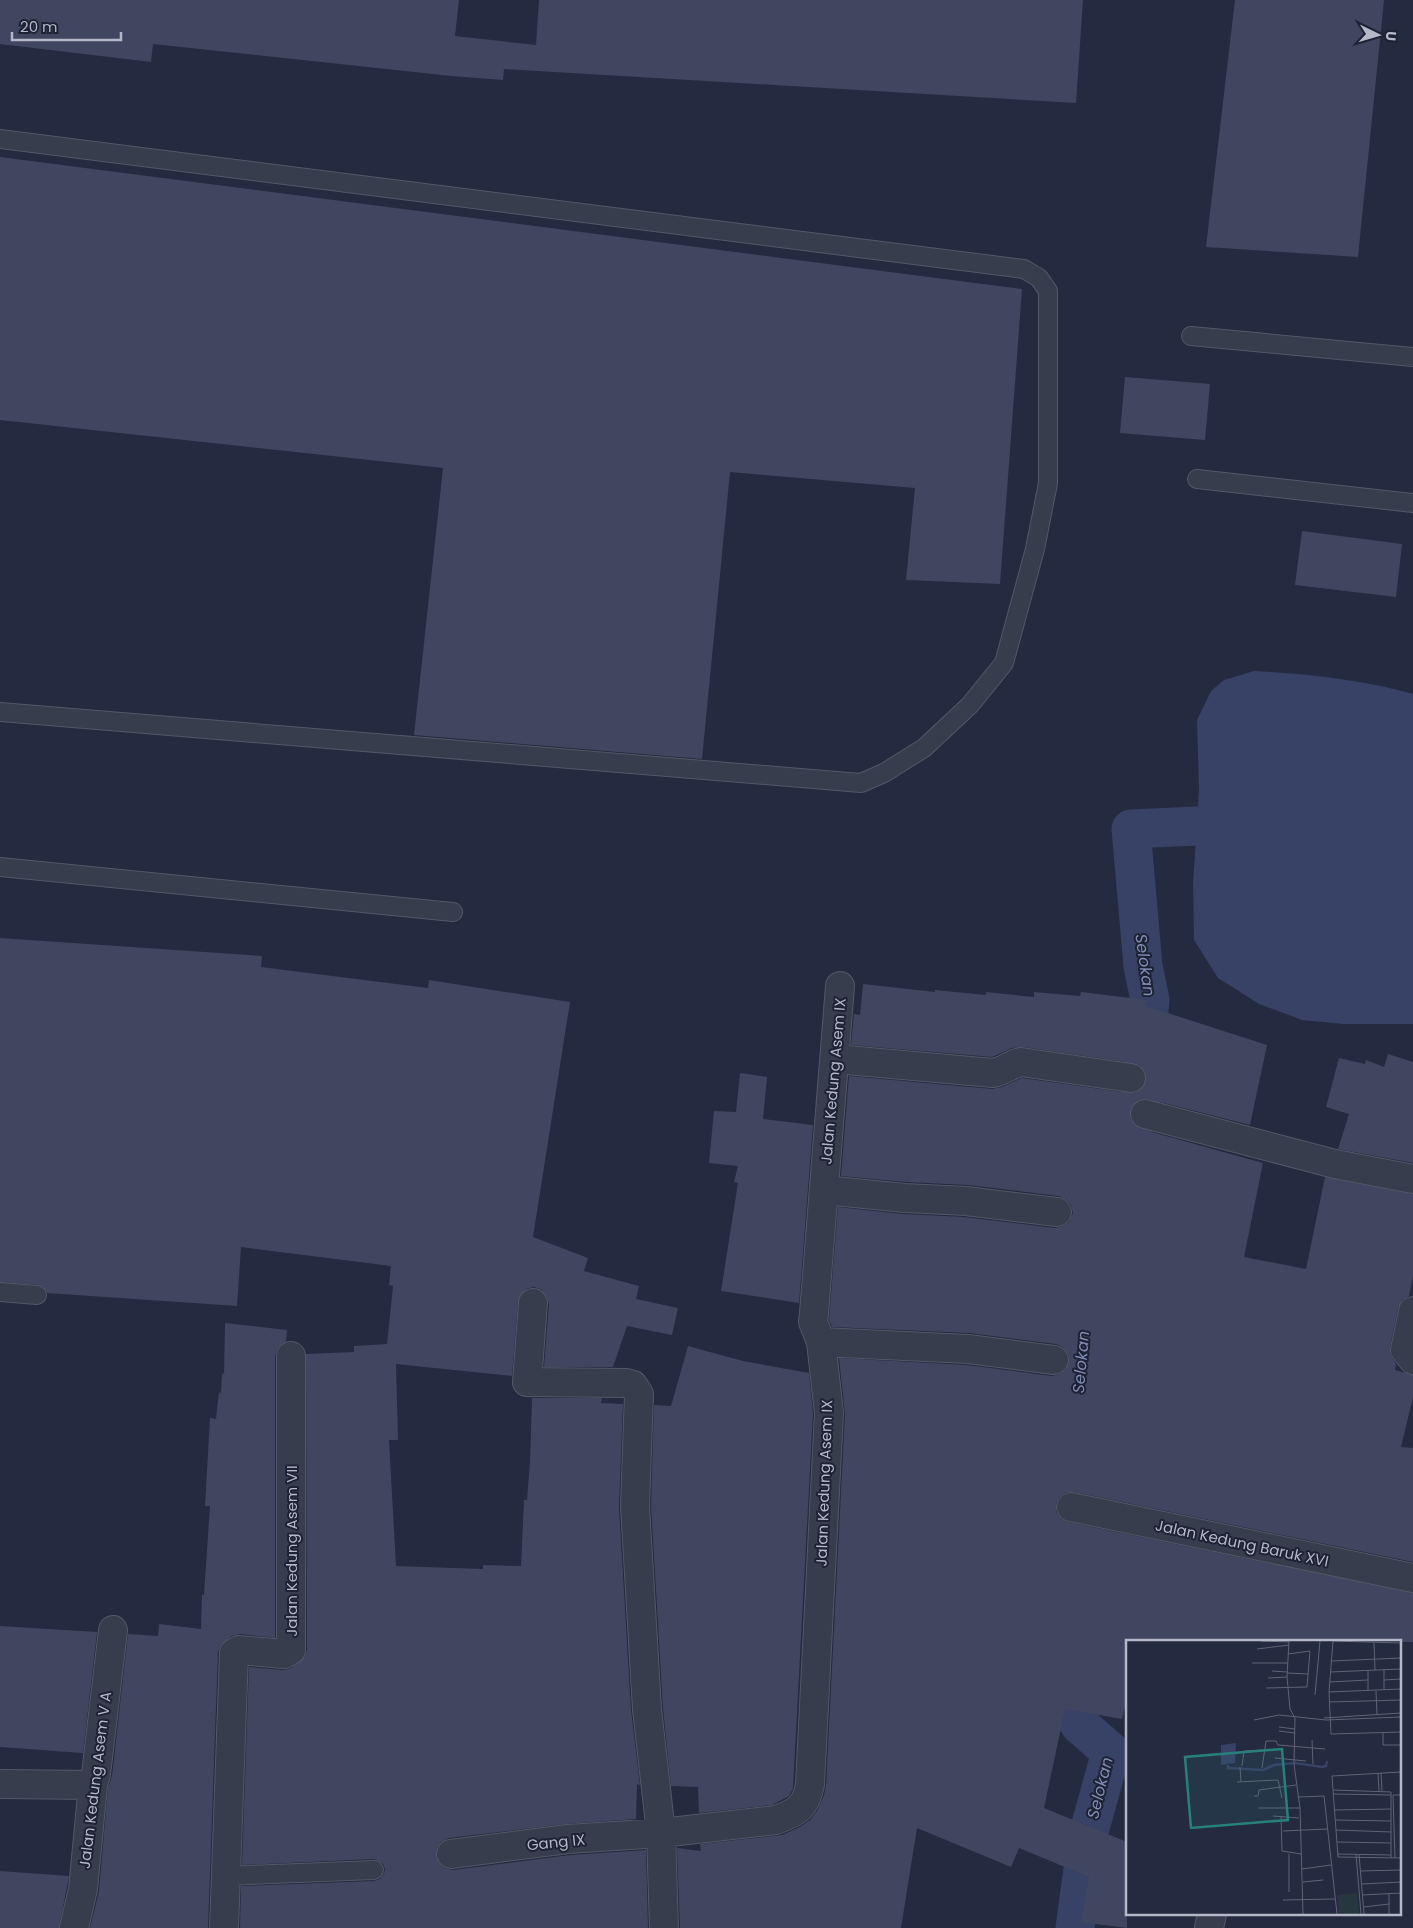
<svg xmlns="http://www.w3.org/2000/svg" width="1413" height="1928" viewBox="0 0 1413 1928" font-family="Poppins,sans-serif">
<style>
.water{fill:#384166}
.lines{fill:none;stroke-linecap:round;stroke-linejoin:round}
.canal{stroke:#384166;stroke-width:39}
.building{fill:#40465f}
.service-casing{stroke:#535869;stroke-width:20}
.minor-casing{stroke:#535869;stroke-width:30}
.service{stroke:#383d4e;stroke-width:18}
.minor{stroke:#383d4e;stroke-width:28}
.labels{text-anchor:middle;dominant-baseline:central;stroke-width:4;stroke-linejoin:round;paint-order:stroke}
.street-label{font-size:15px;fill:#b4b8c9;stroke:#1d2234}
.water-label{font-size:16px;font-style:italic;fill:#838eb5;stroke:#1d2234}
.inset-river{fill:none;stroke:#384166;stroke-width:2.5}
.inset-road{fill:none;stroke:#5e6376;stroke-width:1}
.view{fill:#28807c;fill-opacity:0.15;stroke:#28807c;stroke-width:2.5}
.inset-edge{fill:none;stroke:#b4b8c9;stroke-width:2.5}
</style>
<rect width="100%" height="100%" fill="#242a3f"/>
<!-- water -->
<path class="water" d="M1254 671C1308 674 1360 679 1413 694V1024H1343L1302 1020 1259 1004 1218 978 1194 940 1193 884 1199 790 1197 720 1211 691 1224 680Z"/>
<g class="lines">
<!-- canal -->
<path class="canal" d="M1120 1175 1141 1094 1150 1000 1143 966 1131 829 1197 826
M1062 1658V1699L1080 1725 1111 1752 1087 1839 1075 1928"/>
</g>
<!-- building -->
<path class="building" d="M0 0H459L455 36 536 45 539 0H1083L1076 103 504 69 503 80 451 76 153 44 151 62 0 44Z
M1235 0H1384L1358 257 1206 247Z
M0 157 1022 289 1000 584 906 580 915 488 730 472 702 759 414 735 443 468 0 420Z
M1125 377 1210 384 1205 440 1120 433Z
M1302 531 1402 544 1396 597 1295 585Z
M0 938 262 956 261 967 428 988 429 980 570 1002 533 1237 588 1258 584 1271 639 1286 636 1299 678 1308 672 1335 627 1326 613 1367H544L549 1304 547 1297 542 1290 534 1287 526 1289 520 1295 518 1301 512 1376 396 1364 398 1440H389L396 1566 483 1569V1565L521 1566 524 1500H527L530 1462 532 1398H602L601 1403 623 1404 619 1507 631 1710 640 1785 637 1784 636 1819 566 1824 449 1838 441 1842 437 1848 436 1856 439 1864 445 1868 453 1870 570 1855 646 1850 648 1928H240L241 1886 374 1881 380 1879 384 1874 385 1869 383 1864 374 1859 242 1865 249 1667 283 1670 291 1668 304 1658 307 1650 306 1354 354 1352V1346L387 1344 393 1286 389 1285 391 1266 241 1247 237 1306 47 1293 43 1287 38 1285 0 1282Z
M863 984 935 992V990L986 995V992L1034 997V992L1080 996 1081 992 1147 1000 1146 1006 1267 1045 1250 1125 1148 1099H1140L1134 1103 1130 1111V1119L1134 1125 1141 1129 1263 1163 1244 1257 1306 1269 1325 1177 1413 1194V1276L1409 1296 1402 1300 1398 1308 1390 1347V1354L1396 1364 1395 1370 1413 1375V1397L1401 1447 1413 1448V1562L1074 1492H1066L1059 1497 1056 1503V1512L1061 1519 1068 1522 1413 1593V1642H1127V1699L1122 1719 1065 1709 1044 1808 1127 1842V1928L1081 1922 1089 1877 1019 1848 1011 1867 917 1828 901 1928H680L677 1848 701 1851 700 1844 782 1835 798 1828 810 1820 817 1811 824 1795 826 1785 845 1414 839 1358 967 1365 1052 1376 1060 1374 1066 1370 1069 1362 1068 1354 1063 1347 1056 1344 969 1333 832 1327 829 1320 838 1207 903 1214 965 1217 1055 1228 1063 1226 1069 1222 1073 1213 1071 1205 1067 1200 1059 1196 968 1185 906 1182 841 1176 849 1076 992 1089 1002 1087 1022 1078 1129 1093H1136L1143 1088 1146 1081 1145 1072 1140 1065 1133 1063 1023 1047 1012 1048 992 1057 851 1045 854 1014 860 1015Z
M1388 1054 1413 1062V1163L1338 1149 1349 1114 1326 1107 1339 1058 1365 1064 1366 1060 1384 1067Z
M740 1073 767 1077 763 1119 813 1125 799 1303 721 1291 738 1183 734 1182 738 1166 709 1163 714 1111 736 1112Z
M225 1323 287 1330 286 1342 278 1348 275 1356V1638L240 1634 232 1636 221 1645 218 1652 208 1928H90L99 1891 108 1788 112 1776 128 1634 158 1636 159 1624 201 1629 202 1595H204L210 1506H205L210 1418 216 1419 219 1392 221 1393 222 1373 224 1374Z
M688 1346 743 1361 809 1373 813 1413 793 1788 789 1796 772 1805 699 1813 698 1787 671 1786 663 1708 651 1506 654 1405 671 1406Z
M0 1626 97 1632 83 1753 0 1747Z
M0 1871 69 1876 59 1928H0Z"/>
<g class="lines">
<!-- service casing -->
<g class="service-casing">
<path id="service" d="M0 139 1024 269 1039 278 1048 291V483L1035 549 1004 663 970 705 924 748 884 773 861 783 0 712
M1191 336 1413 357
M1197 479 1413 503
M0 867 453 912
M0 1292 37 1295
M226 1876 374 1870"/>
</g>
<!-- minor casing -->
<g class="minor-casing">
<path id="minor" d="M835 1059 993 1073C1004 1071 1011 1064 1021 1062L1131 1078
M1145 1114 1335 1164 1413 1179
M824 1190 905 1198 966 1201 1057 1212
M533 1303 527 1382 626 1383 633 1385 639 1394 635 1506 647 1709 661 1833 664 1928
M1413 1311 1405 1350 1413 1360
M821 1342 968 1349 1054 1360
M1071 1507 1413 1578
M0 1784 93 1785
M451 1854 568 1839 661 1833 776 1820C798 1812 806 1807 810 1784L829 1413 821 1342 813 1322 814 1313 840 986
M74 1928 83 1889 93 1785 96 1774 113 1630
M224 1928 234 1653 239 1650 284 1654 291 1650V1356
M1209 1928 1212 1914"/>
</g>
<!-- service -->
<use href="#service" class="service"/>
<!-- minor -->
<use href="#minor" class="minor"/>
</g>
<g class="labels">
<!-- street labels -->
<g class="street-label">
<text transform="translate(833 1081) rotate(-85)">Jalan Kedung Asem IX</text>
<text transform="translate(824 1483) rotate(-88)">Jalan Kedung Asem IX</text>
<text transform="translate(1242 1543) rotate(12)">Jalan Kedung Baruk XVI</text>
<text transform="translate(291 1551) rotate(-90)">Jalan Kedung Asem VII</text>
<text transform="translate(95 1780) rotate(-83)">Jalan Kedung Asem V A</text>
<text transform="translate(556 1842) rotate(-6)">Gang IX</text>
</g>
<!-- water labels -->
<g class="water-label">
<text transform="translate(1145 965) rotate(82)">Selokan</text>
<text transform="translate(1081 1362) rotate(-85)">Selokan</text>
<text transform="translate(1100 1788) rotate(-76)">Selokan</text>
</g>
</g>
<!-- overview -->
<g transform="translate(1126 1640)">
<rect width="275" height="275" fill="#242a3f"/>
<path d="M231 253 233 274H213L211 255Z" fill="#263740"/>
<path d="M110 103 109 123 95 125V105Z" fill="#384166"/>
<path class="inset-river" d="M102 125V128L137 130 148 125 169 123 196 127 200 126 201 121"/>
<path class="inset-road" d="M135 1 163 2M163 1 161 37 164 69 169 78 168 124 174 168 177 274M207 1 203 52 205 94 275 92M207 1 275 3M248 3 249 30M131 9 163 5M205 21 275 18M126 23H162M258 30V50M146 31 161 32M242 31V51M204 32 275 29M161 33 182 34M142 38 161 37M258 40 275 39M204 42 242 40M140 48 181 47 184 11 162 14M250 51 251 74M203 52 275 49M189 55 194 1M203 62 275 60M198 78 275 73M128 80 153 75 200 80 275 77M153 87 169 89M153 91 169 93M257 93V105H275M186 100 187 124M149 118 180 121M116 126 118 111 138 110M114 127 115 142M136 128 140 101H150L152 105 199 109M275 132 206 136 212 217 275 218M252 133 253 151M255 133 256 151M111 142 152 140 156 158M207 150 265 152V218M207 154 265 155M128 156H132L133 150 170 145M173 157 198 156 211 274M132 168H174M208 170 265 169M147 176 173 178M155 176 156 211 175 214M209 180 265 181M210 190 265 192M157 191 201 189M211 202 265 203M163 214V252M211 214 265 215M230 214 235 274M233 214 238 274M269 218 267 155H275M176 229 205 225M234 231 275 230M177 242 197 240M236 244 275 242M236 255 275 253M157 260 209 259M238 267 263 264M263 274V254"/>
<path class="view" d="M156 109 162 180 65 188 59 117Z"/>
<rect width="275" height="275" class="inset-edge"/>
</g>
<!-- north arrow -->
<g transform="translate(1378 35) rotate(95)" stroke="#1d2234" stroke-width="4" paint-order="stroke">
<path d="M0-4L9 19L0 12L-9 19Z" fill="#b4b8c9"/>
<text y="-8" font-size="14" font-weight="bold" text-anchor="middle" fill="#b4b8c9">U</text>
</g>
<!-- scale -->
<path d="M12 32v8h109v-8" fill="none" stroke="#b4b8c9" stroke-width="2.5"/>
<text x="20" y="32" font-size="15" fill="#b4b8c9" stroke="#1d2234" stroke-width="4" paint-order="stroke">20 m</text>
</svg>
